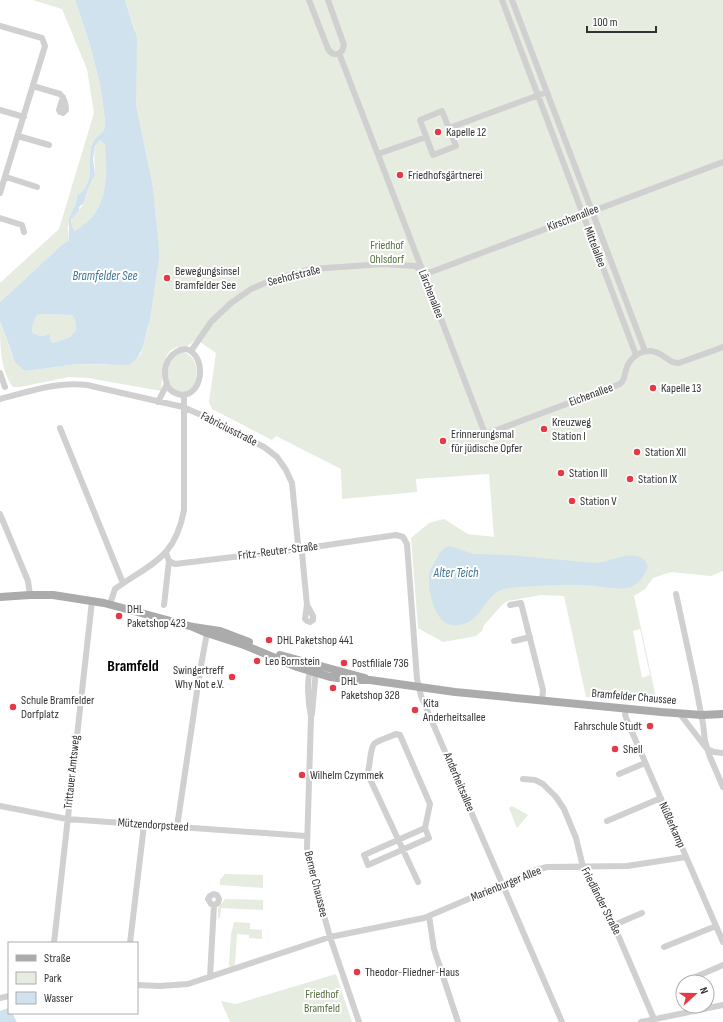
<svg xmlns="http://www.w3.org/2000/svg" width="723" height="1022" viewBox="0 0 723 1022" font-family="'Sofia Sans Condensed',sans-serif">
<style>
.green{fill:#e6ecdf;fill-rule:evenodd}
.water{fill:#cfe2ee;fill-rule:evenodd}
.lines{fill:none;stroke-linecap:round;stroke-linejoin:round}
.minor{stroke:#d0d0d0;stroke-width:6}
.major{stroke:#ababab;stroke-width:8}
.poi-dot{fill:#e63946;stroke:#fff;stroke-width:1.5}
.labels{text-anchor:middle;dominant-baseline:central;stroke-width:4;stroke-linejoin:round;paint-order:stroke}
.poi-label{font-size:12px;fill:#333;stroke:#fff;text-anchor:start}
.street-label{font-size:12px;fill:#333;stroke:#fff}
.park-label{font-size:12px;fill:#56703f;stroke:#fff}
.water-label{font-size:13px;font-style:italic;fill:#3f7597;stroke:#fff}
.district-label{font-size:16px;font-weight:bold;fill:#000;stroke:#fff}
</style>
<rect width="100%" height="100%" fill="#fff"/>
<!-- green -->
<path class="green" d="M33 0H75L89 42 100 84 105 120 104 130C100 136 93 139 91 147 88 163 95 186 77 195L76 203 68 227 69 240 63 244 0 302V282H1L59 229 94 113 87 69 62 9Z
M125 0H723V571L711 576 671 572 653 578 645 589 634 596 657 702 586 697 564 596 541 595 508 601 503 604 484 625 482 631 476 636 443 642 418 628 411 538 429 523 444 519 468 534 494 537 489 474 416 479 417 492 342 499 341 469 276 436 272 440 212 409 209 402 216 353 196 339C192 343 189 346 183 347 181 348 179 347 177 347 160 352 163 378 161 391L88 378 69 377 20 387H13C0 370 0 343 0 321L12 355 26 371 78 364 103 365 132 363 141 354 148 326 150 321 159 260 153 187 136 104 135 30ZM640 629 650 675 642 678 633 631Z
M100 140 105 145C106 181 110 209 76 231L72 228C68 213 82 210 85 201 86 197 87 192 88 189 90 185 95 177 95 172 95 166 93 150 96 145 97 143 99 142 100 140Z
M41 314 72 315 75 319 76 330 70 337 53 343 51 341 50 334H49C42 337 38 337 32 332 32 326 34 320 37 315Z
M183 352C206 358 198 401 176 391 172 389 169 385 168 381 166 369 171 355 183 352Z
M512 806 528 815 517 828 509 808Z
M225 874 263 875V888L220 885V880Z
M225 899 263 900V910L221 908 220 918H218V908Z
M234 922 250 923V929L262 930V939L249 938V935L237 934 235 965 230 967 229 964 231 934Z
M336 974 352 1022H230L221 1001 236 1004Z"/>
<!-- water -->
<path class="water" d="M75 0H125L137 38 136 104 153 187 159 250V260L150 321C143 336 146 357 128 365L78 364 26 371 22 369 15 362 0 321V302L63 244 69 240V219L76 203 77 195C95 186 88 163 91 147 93 138 100 136 104 130L105 120 100 84 89 42ZM100 140 105 145C106 180 110 210 75 231L72 227 71 220 79 210V207L84 203 88 189 95 175 93 159 95 146ZM41 314 72 315 75 319 76 330 70 337 53 343 51 341 50 334H49C42 337 38 337 32 332 32 326 34 320 37 315Z
M450 546 473 554 509 555 594 563C610 563 638 544 648 566 645 576 638 585 628 588 613 590 598 585 583 585 562 584 540 586 519 587 514 588 509 587 504 589 482 595 482 628 452 625 434 624 426 585 430 571 431 567 434 564 436 560 440 553 441 548 450 546Z
M8 1008 9 1013H12L17 1022H0V1011Z"/>
<g class="lines">
<!-- minor -->
<path class="minor" d="M309 0 328 49C332 55 337 56 342 51L344 45 328 0
M502 0 636 355
M512 0 645 351
M0 26 42 38 45 46 0 193
M339 53 484 431 486 434 620 384C625 380 624 376 626 370 629 359 639 350 651 351 663 352 669 364 679 363L723 347
M33 86 60 94C65 99 66 104 66 110L63 113 60 112 59 110 63 97
M0 110 24 117
M442 111 456 146 433 155 420 120Z
M449 128 547 92
M18 136 49 145
M378 154 426 137
M6 177 37 187
M0 218 22 225 24 232
M423 272H431L723 162
M186 349C209 356 202 401 178 394 171 392 167 388 166 381 162 366 170 350 186 349Z
M191 351 211 322 231 303 251 289 272 280 311 269 384 264 415 266 423 272
M0 373 5 387
M0 399C28 392 58 381 87 385L183 407 199 414 264 447 277 457 286 470 292 483 298 544 302 553 307 605
M158 402 167 384
M60 428 123 583
M0 514 28 581 30 595
M166 553 169 561 175 564 300 549 396 535 403 537 407 544 417 679 421 696 562 1022
M676 594 695 682 703 724 705 741 710 757 723 787
M110 604 115 589C151 563 175 559 184 510V395
M164 605 169 561
M307 605 313 616V620L310 622 307 621 305 619Z
M510 605 521 603 543 690 542 700
M514 641 530 637
M312 669C305 676 309 707 311 717L307 848 310 865 330 937 359 1022
M626 709 625 715 629 725 723 942
M312 714 316 669
M680 714 707 749 714 752 723 753
M309 774 367 776 370 779 418 882
M619 774 645 763
M367 776C370 768 370 746 375 743 381 739 390 737 396 734L400 735 430 804 425 828
M523 779 535 780 543 784 556 797 564 809 576 838 583 867 609 914 654 1019
M0 806 67 819 306 836
M607 821 661 798
M177 827 200 671 207 633
M425 828 429 838 368 865 364 855Z
M429 916 434 949 458 1022
M614 925 642 913
M54 943 92 601
M130 943 144 825
M664 947 716 926
M210 977 214 905 218 903 219 899 217 895 214 894 210 896 208 899 211 904 214 905
M684 982 723 965
M137 985 160 986 188 984 330 937 424 918 536 870 547 867 627 866 686 857
M0 998 9 996
M641 1022 723 1005"/>
<!-- major -->
<path class="major" d="M0 597 30 595H53L104 603 193 627 220 631 249 642
M193 627 207 633 244 645 297 667 330 677 354 680H370L455 692 661 712 702 715 723 714
M280 655 365 678"/>
</g>
<!-- markers -->
<g class="poi-dot">
<circle cx="438" cy="132" r="4"/>
<circle cx="400" cy="175" r="4"/>
<circle cx="167" cy="278" r="4"/>
<circle cx="653" cy="388" r="4"/>
<circle cx="544" cy="429" r="4"/>
<circle cx="443" cy="441" r="4"/>
<circle cx="637" cy="452" r="4"/>
<circle cx="561" cy="473" r="4"/>
<circle cx="630" cy="479" r="4"/>
<circle cx="572" cy="501" r="4"/>
<circle cx="119" cy="616" r="4"/>
<circle cx="269" cy="640" r="4"/>
<circle cx="257" cy="661" r="4"/>
<circle cx="344" cy="663" r="4"/>
<circle cx="232" cy="677" r="4"/>
<circle cx="333" cy="688" r="4"/>
<circle cx="13" cy="707" r="4"/>
<circle cx="415" cy="710" r="4"/>
<circle cx="650" cy="726" r="4"/>
<circle cx="615" cy="749" r="4"/>
<circle cx="302" cy="775" r="4"/>
<circle cx="357" cy="972" r="4"/>
</g>
<g class="labels">
<!-- poi labels -->
<g class="poi-label">
<text x="446" y="132">Kapelle 12</text>
<text x="408" y="175">Friedhofsgärtnerei</text>
<text x="175" y="271">Bewegungsinsel<tspan x="175" dy="14">Bramfelder See</tspan></text>
<text x="661" y="388">Kapelle 13</text>
<text x="552" y="422">Kreuzweg<tspan x="552" dy="14">Station I</tspan></text>
<text x="451" y="434">Erinnerungsmal<tspan x="451" dy="14">für jüdische Opfer</tspan></text>
<text x="645" y="452">Station XII</text>
<text x="569" y="473">Station III</text>
<text x="638" y="479">Station IX</text>
<text x="580" y="501">Station V</text>
<text x="127" y="609">DHL<tspan x="127" dy="14">Paketshop 423</tspan></text>
<text x="277" y="640">DHL Paketshop 441</text>
<text x="265" y="661">Leo Bornstein</text>
<text x="352" y="663">Postfiliale 736</text>
<text x="224" y="670" text-anchor="end">Swingertreff<tspan x="224" dy="14">Why Not e.V.</tspan></text>
<text x="341" y="681">DHL<tspan x="341" dy="14">Paketshop 328</tspan></text>
<text x="21" y="700">Schule Bramfelder<tspan x="21" dy="14">Dorfplatz</tspan></text>
<text x="423" y="703">Kita<tspan x="423" dy="14">Anderheitsallee</tspan></text>
<text x="642" y="726" text-anchor="end">Fahrschule Studt</text>
<text x="623" y="749">Shell</text>
<text x="310" y="775">Wilhelm Czymmek</text>
<text x="365" y="972">Theodor-Fliedner-Haus</text>
</g>
<!-- street labels -->
<g class="street-label">
<text transform="translate(573 218) rotate(-21)">Kirschenallee</text>
<text transform="translate(595 247) rotate(69)">Mittelallee</text>
<text transform="translate(294 276) rotate(-14)">Seehofstraße</text>
<text transform="translate(431 294) rotate(69)">Lärchenallee</text>
<text transform="translate(591 395) rotate(-20)">Eichenallee</text>
<text transform="translate(229 429) rotate(27)">Fabriciusstraße</text>
<text transform="translate(278 551) rotate(-7)">Fritz-Reuter-Straße</text>
<text transform="translate(634 697) rotate(5)">Bramfelder Chaussee</text>
<text transform="translate(72 772) rotate(-84)">Trittauer Amtsweg</text>
<text transform="translate(459 782) rotate(67)">Anderheitsallee</text>
<text transform="translate(153 825) rotate(4)">Mützendorpsteed</text>
<text transform="translate(672 825) rotate(66)">Nüßlerkamp</text>
<text transform="translate(316 884) rotate(76)">Berner Chaussee</text>
<text transform="translate(506 884) rotate(-22)">Marienburger Allee</text>
<text transform="translate(601 901) rotate(63)">Friedländer Straße</text>
</g>
<!-- park labels -->
<g class="park-label">
<text x="387" y="245">Friedhof<tspan x="387" dy="14">Ohlsdorf</tspan></text>
<text x="322" y="994">Friedhof<tspan x="322" dy="14">Bramfeld</tspan></text>
</g>
<!-- water labels -->
<g class="water-label">
<text x="105" y="276">Bramfelder See</text>
<text x="456" y="573">Alter Teich</text>
</g>
<!-- district labels -->
<g class="district-label">
<text x="133" y="666">Bramfeld</text>
</g>
</g>
<!-- legend -->
<rect x="8" y="942" width="130" height="72" fill="#ffffff" stroke="#adadad"/>
<rect x="16" y="955" width="20" height="6" fill="#ababab" stroke="#adadad"/>
<text x="44" y="962" font-size="12" fill="#333333">Straße</text>
<rect x="16" y="972" width="20" height="12" fill="#e6ecdf" stroke="#adadad"/>
<text x="44" y="982" font-size="12" fill="#333333">Park</text>
<rect x="16" y="992" width="20" height="12" fill="#cfe2ee" stroke="#adadad"/>
<text x="44" y="1002" font-size="12" fill="#333333">Wasser</text>
<!-- north arrow -->
<g transform="translate(695 994) rotate(69)"><circle r="19" fill="#ffffff" stroke="#adadad"/>
<path d="M0-3L7 15L0 10L-7 15Z" fill="#e63946"/>
<text y="-6" font-size="11" font-weight="bold" text-anchor="middle" fill="#333333">N</text>
</g>
<!-- scale -->
<path d="M587 26v6h69v-6" fill="none" stroke="#333333" stroke-width="2"/>
<text x="593" y="26" font-size="12" fill="#333333" stroke="#ffffff" stroke-width="3" paint-order="stroke">100 m</text>
</svg>
